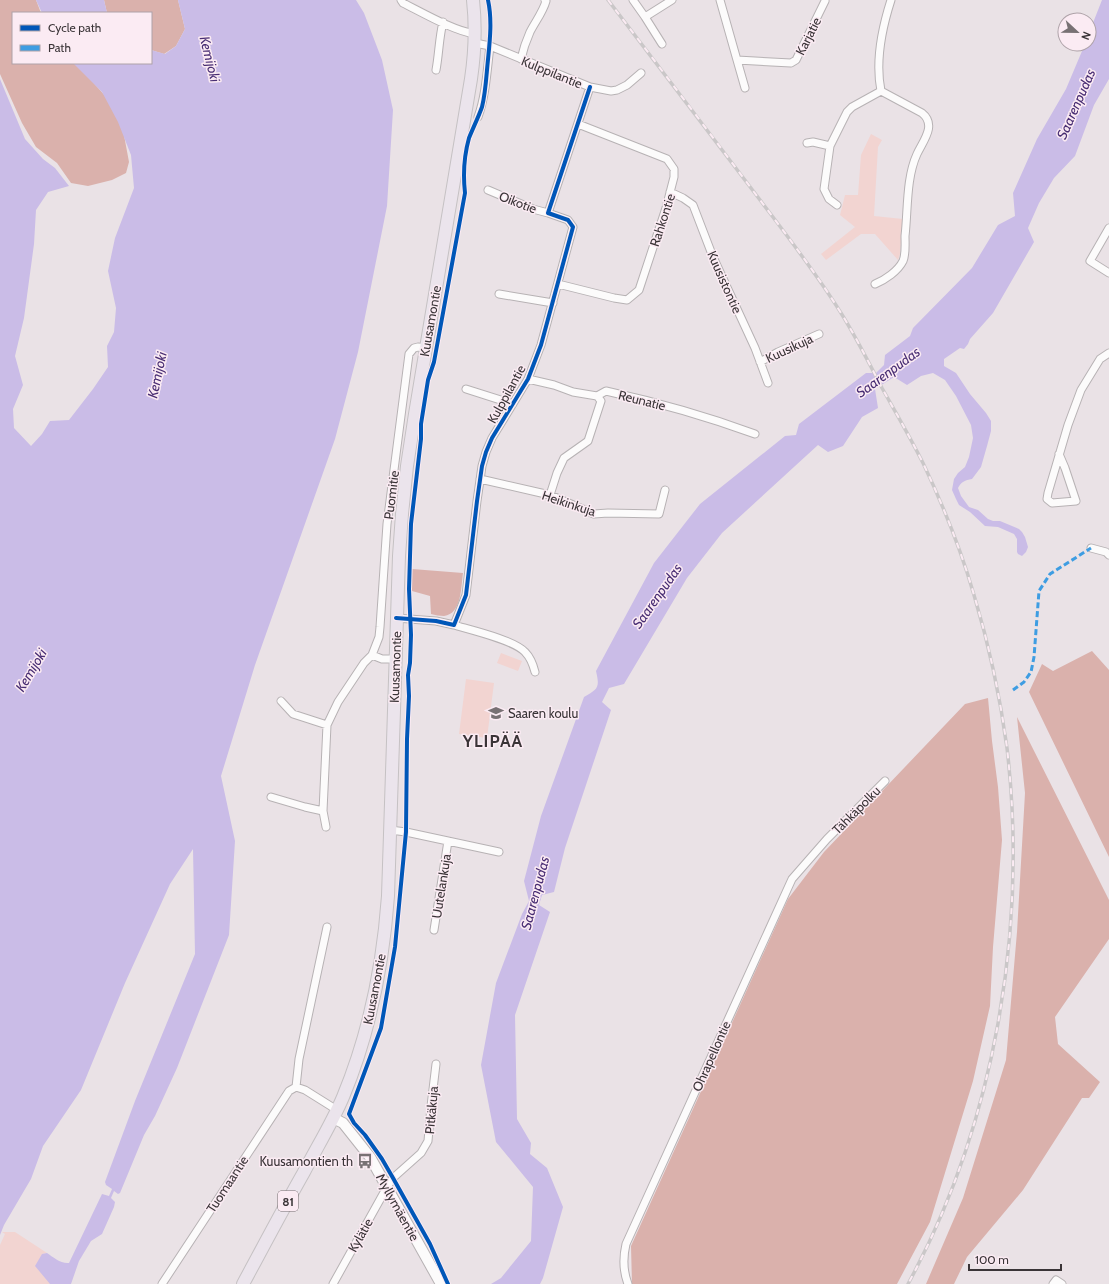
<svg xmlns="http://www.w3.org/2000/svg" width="1109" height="1284" viewBox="0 0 1109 1284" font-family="Cabin,sans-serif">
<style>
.green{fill:#f2d4d1}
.forest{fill:#dab1ac}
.water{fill:#cabce7}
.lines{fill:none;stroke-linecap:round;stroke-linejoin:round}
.street-casing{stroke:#b7b2b4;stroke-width:9}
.secondary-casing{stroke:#b7b2b4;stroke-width:12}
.primary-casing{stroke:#c5c1c3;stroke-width:14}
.street{stroke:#fcfbfb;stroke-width:7}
.secondary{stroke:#fcfbfb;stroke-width:10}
.primary{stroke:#ebe4ec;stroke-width:12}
.rail-casing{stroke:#cac7c8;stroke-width:3.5}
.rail{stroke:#fbebf3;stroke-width:2;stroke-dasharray:6;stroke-linecap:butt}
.quiet{stroke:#3e9de2;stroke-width:3;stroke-dasharray:6 3;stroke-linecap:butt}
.cycleway-casing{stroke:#fbebf3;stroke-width:6}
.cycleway{stroke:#0057b8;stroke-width:4}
.labels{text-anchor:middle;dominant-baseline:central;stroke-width:3;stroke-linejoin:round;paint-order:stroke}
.shield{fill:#fbebf3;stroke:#746b6f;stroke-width:1}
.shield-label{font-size:12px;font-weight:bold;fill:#3a3437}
.street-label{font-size:13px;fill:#3a3437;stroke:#fbebf3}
.poi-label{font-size:13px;fill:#3a3437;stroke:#fbebf3;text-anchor:start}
.water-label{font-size:14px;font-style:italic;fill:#482d73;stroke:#fbebf3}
.district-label{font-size:17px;font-weight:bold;letter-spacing:1px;fill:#3a3437;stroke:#fbebf3}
</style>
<rect width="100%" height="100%" fill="#eae2e6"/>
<!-- green -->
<path class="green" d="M871 134 882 140 878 147 874 216 903 219 900 254 898 260 875 234H861L826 260 821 254 855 227 840 215 845 195H858L861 155Z
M501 653 522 661 518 671 497 663Z
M466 679 494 683 487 738 459 734Z
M2 1232H15L47 1253 42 1254 50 1284H0V1245L5 1234Z"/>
<!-- forest -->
<path class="forest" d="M0 0H36L41 13H13V63H76L115 107 121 119 129 162 126 173 112 180 88 186 71 183 57 163 36 147 22 123 0 74Z
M104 0H178L185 29 176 46 164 54 151 50V13H107Z
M412 569 463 573C461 586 462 614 444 616 440 616 435 615 431 614L430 596 412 591Z
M1092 651 1109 670V857L1029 692 1042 664 1053 671Z
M988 698 992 741 998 787 1002 840 993 947 990 1006 973 1081 930 1222 897 1284H632L631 1246 788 899 824 852 965 704Z
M1017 717 1109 900V939L1055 1017 1058 1044 1100 1082 1089 1098H1082L1023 1190 967 1257 954 1284H926L963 1198 1006 1060 1017 932 1025 793Z"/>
<!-- water -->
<path class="water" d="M36 0H104L107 13H42Z
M178 0H356L364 13 382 60 393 110 387 206 358 352 335 439 255 665 221 776 235 841 229 935 177 1068 155 1116 144 1135 120 1193 118 1194 114 1191 111 1198 115 1202 114 1207 102 1234 91 1241 79 1261 71 1284H50L35 1266 42 1254 47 1253C53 1257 61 1264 69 1263L102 1194 109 1196 112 1189 106 1185 105 1182 135 1101 195 954 193 849 170 884 125 983 81 1090 43 1146 31 1179 4 1225 0 1235V79L25 139 43 159 55 168 69 186 48 192 36 210 34 244 24 318 15 356 23 385 13 409 14 428 31 446 42 434 50 421 69 420 93 389 108 367 107 346 114 332 116 308 108 271 115 238 134 188 131 155 118 122 102 92 73 63H151V50L165 54 176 46 185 29Z
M1102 0H1109V79L1094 105 1075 156 1054 178 1039 203 1028 228 1034 242 993 313 970 339 968 344 964 349 960 348 944 359V366L956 373 970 394 986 413 991 421V431L987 446 981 467 972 479C965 480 961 482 958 488L961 496 969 507 978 510 988 519 993 521H1000L1019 529 1022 532 1025 537 1028 547 1026 552 1022 556 1018 554 1017 552V539L1014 534 998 527 985 526 970 512 959 505 956 499 952 490 954 479 958 473 965 467 969 457 973 438 971 425 956 396 945 380 933 373 921 376 907 385 894 377 875 389 878 408 862 417 843 446 828 452 818 445 722 533 687 578 624 684 609 688 602 702 611 710 565 848 554 892 542 895 539 905 550 912 515 1015 517 1119 531 1143 530 1154 547 1168 563 1207 543 1278 540 1284H491L501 1278 531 1241 533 1187 496 1142 481 1065 496 983 522 914 529 901 524 881 541 816 584 697C598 689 600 688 596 671L654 563 700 504 785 436 796 435 799 424 866 373H876L884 365 885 355 910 336 913 328 972 268 998 225 1015 216 1013 193 1037 139 1066 89 1085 44H1089V33Z"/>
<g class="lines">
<!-- street casing -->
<g class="street-casing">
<path id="street" d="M401 0 403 3C423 13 454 31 475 34
M633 0 645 17
M720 0 737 60 791 63 796 60 825 1
M475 43 490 46 590 87 611 91 617 90 627 85 641 73
M662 44 645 17 672 0
M521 59C523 50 526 41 530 32 535 22 543 12 546 1L545 0
M737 60 745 88
M436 70C439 54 439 38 443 22
M478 117C486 95 487 70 490 46
M807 143 813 142 830 146
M488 190 533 209 548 213
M670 192 683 198 693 205 713 257 755 348 768 383
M837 205 829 199 824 189 830 146 847 112 852 107 881 91
M1109 228 1090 261 1109 273
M558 284 614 298 627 300 639 290 666 208 674 177V169L667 159 578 124
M875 284C885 280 898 271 903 261 906 254 905 244 905 236 908 210 906 178 917 154 923 141 937 125 922 113L881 91C875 61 882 28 891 0
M499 294 553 303
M760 362 778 352 819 334
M528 379 554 385 573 392 597 396 606 391C656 402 706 416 755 434
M466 389 513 404
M1059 454 1065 468 1076 501 1052 503 1047 499 1048 493 1068 425 1081 390 1100 359 1109 353
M480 479 550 495 594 514 608 513 659 514 665 490
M550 495 557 473 564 458 588 441 601 401 597 396
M1091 548 1106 552 1109 555
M396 618 436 621 454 625 466 595 477 501 482 466 486 452 492 438 528 379 541 345 573 227 568 220 548 213 590 87
M454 625C471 630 514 640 525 652 530 657 533 664 535 672
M372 655 382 659H395
M281 701 293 714 327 725
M271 797 305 807 323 811
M326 827 323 811 327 725 338 702 364 663 372 655 379 637 380 627 387 524 409 354 414 348 418 347 426 348
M390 830 406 832 499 852
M327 927 299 1059 296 1087 305 1090 337 1110
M434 930 448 841
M162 1284 289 1091 296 1087
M333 1284 387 1187 393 1178 421 1153 428 1141 431 1106 436 1064
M628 1284C623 1271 623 1257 626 1244L792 879 827 839 885 781
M1053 1284 1056 1280 1062 1284"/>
</g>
<!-- secondary casing -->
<g class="secondary-casing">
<path id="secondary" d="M333 1118 343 1123 370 1157 441 1284"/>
</g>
<!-- primary casing -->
<g class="primary-casing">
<path id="primary" d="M243 1284C263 1247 283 1209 304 1172 317 1147 332 1123 343 1097 370 1032 383 966 388 896L399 556 402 514 407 466 415 414 471 79C475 52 476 27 473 0"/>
</g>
<!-- street -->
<use href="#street" class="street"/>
<!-- secondary -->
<use href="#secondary" class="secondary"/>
<!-- primary -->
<use href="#primary" class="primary"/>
<!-- rail casing -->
<g class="rail-casing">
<path id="rail" d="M608 0C657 64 706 128 754 192 784 232 815 271 841 313 856 337 869 363 882 388 896 413 910 437 923 463 943 505 961 550 974 595 989 645 1000 696 1007 748 1028 928 995 1124 908 1284"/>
</g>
<!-- rail -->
<use href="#rail" class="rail"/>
<!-- quiet -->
<path class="quiet" d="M1013 690 1024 682 1031 672 1034 657 1039 591 1050 574 1091 548"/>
<!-- cycleway casing -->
<g class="cycleway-casing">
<path id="cycleway" d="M396 618 436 621 454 625 466 595 477 501 482 466 486 452 492 438 528 379 541 345 573 227 568 220 548 213 590 87
M448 1284 430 1244 393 1178 382 1159 365 1135 354 1123 349 1114 381 1028 395 947 406 832 407 739 409 696 408 675 410 663 411 635 409 589 411 524 421 439V424L428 380 434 362 465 193C463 175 464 156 469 138 473 128 478 118 482 107 485 95 486 82 487 70 489 47 493 23 488 0"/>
</g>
<!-- cycleway -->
<use href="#cycleway" class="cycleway"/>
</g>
<!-- icons -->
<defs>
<g id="school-bare" transform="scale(1.2)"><path d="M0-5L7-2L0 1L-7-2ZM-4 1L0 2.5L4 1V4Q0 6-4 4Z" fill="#787174" stroke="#fbebf3" stroke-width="2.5" paint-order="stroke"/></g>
<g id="bus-bare" transform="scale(1.2)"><path d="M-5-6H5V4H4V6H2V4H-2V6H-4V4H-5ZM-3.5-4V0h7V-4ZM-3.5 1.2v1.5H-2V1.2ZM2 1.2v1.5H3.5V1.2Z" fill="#787174" stroke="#fbebf3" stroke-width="2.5" paint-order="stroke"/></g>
</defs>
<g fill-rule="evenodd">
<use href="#school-bare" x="496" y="713"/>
<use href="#bus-bare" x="365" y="1161"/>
</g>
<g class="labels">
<!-- shield labels -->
<rect class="shield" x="278" y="1191" width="20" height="20" rx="3"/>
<g class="shield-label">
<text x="288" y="1201">81</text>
</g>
<!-- street labels -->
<g class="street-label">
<text transform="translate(808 36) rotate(-63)">Karjatie</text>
<text transform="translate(552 72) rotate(22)">Kulppilantie</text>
<text transform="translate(518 202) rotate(21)">Oikotie</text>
<text transform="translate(662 220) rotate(-72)">Rahkontie</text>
<text transform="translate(725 282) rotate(66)">Kuusistontie</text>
<text transform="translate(430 321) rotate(-80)">Kuusamontie</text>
<text transform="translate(789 348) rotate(-25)">Kuusikuja</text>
<text transform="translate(506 394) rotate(-61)">Kulppilantie</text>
<text transform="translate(642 400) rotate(14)">Reunatie</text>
<text transform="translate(391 495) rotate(-83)">Puomitie</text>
<text transform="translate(569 503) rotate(18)">Heikinkuja</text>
<text transform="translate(395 667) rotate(-88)">Kuusamontie</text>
<text transform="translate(856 810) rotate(-45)">Tähkäpolku</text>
<text transform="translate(441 886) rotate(-81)">Uutelankuja</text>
<text transform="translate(374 989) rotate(-79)">Kuusamontie</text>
<text transform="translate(711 1056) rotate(-66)">Ohrapellontie</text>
<text transform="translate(431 1110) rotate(-85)">Pitkäkuja</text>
<text transform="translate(227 1184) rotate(-57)">Tuomaantie</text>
<text transform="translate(398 1207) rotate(61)">Myllymäentie</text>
<text transform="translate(360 1235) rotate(-61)">Kylätie</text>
</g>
<!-- poi labels -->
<g class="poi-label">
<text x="508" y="713">Saaren koulu</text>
<text x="353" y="1161" text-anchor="end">Kuusamontien th</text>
</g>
<!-- water labels -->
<g class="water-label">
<text transform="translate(210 59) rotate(76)">Kemijoki</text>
<text transform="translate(1076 104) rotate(-66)">Saarenpudas</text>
<text transform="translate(888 372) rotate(-36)">Saarenpudas</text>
<text transform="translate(157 375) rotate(-78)">Kemijoki</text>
<text transform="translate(657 596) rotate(-55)">Saarenpudas</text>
<text transform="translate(31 670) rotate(-59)">Kemijoki</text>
<text transform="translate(535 893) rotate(-75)">Saarenpudas</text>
</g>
<!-- district labels -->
<g class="district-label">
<text x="493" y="741">YLIPÄÄ</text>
</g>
</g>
<!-- legend -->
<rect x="12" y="12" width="140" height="52" fill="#fbebf3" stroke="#aea2a8"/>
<rect x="20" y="25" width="20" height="6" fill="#0057b8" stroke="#aea2a8"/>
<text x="48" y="32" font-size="12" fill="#3a3437">Cycle path</text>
<rect x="20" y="45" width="20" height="6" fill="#3e9de2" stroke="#aea2a8"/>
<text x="48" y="52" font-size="12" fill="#3a3437">Path</text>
<!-- north arrow -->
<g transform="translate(1077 32) rotate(112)"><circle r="19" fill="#fbebf3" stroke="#aea2a8"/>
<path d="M0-3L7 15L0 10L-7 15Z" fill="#787174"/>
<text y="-6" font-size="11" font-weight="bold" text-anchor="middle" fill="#3a3437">N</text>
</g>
<!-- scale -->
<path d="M969 1264v6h92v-6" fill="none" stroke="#3a3437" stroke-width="2"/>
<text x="975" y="1264" font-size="12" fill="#3a3437" stroke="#fbebf3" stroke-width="3" paint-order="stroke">100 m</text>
</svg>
